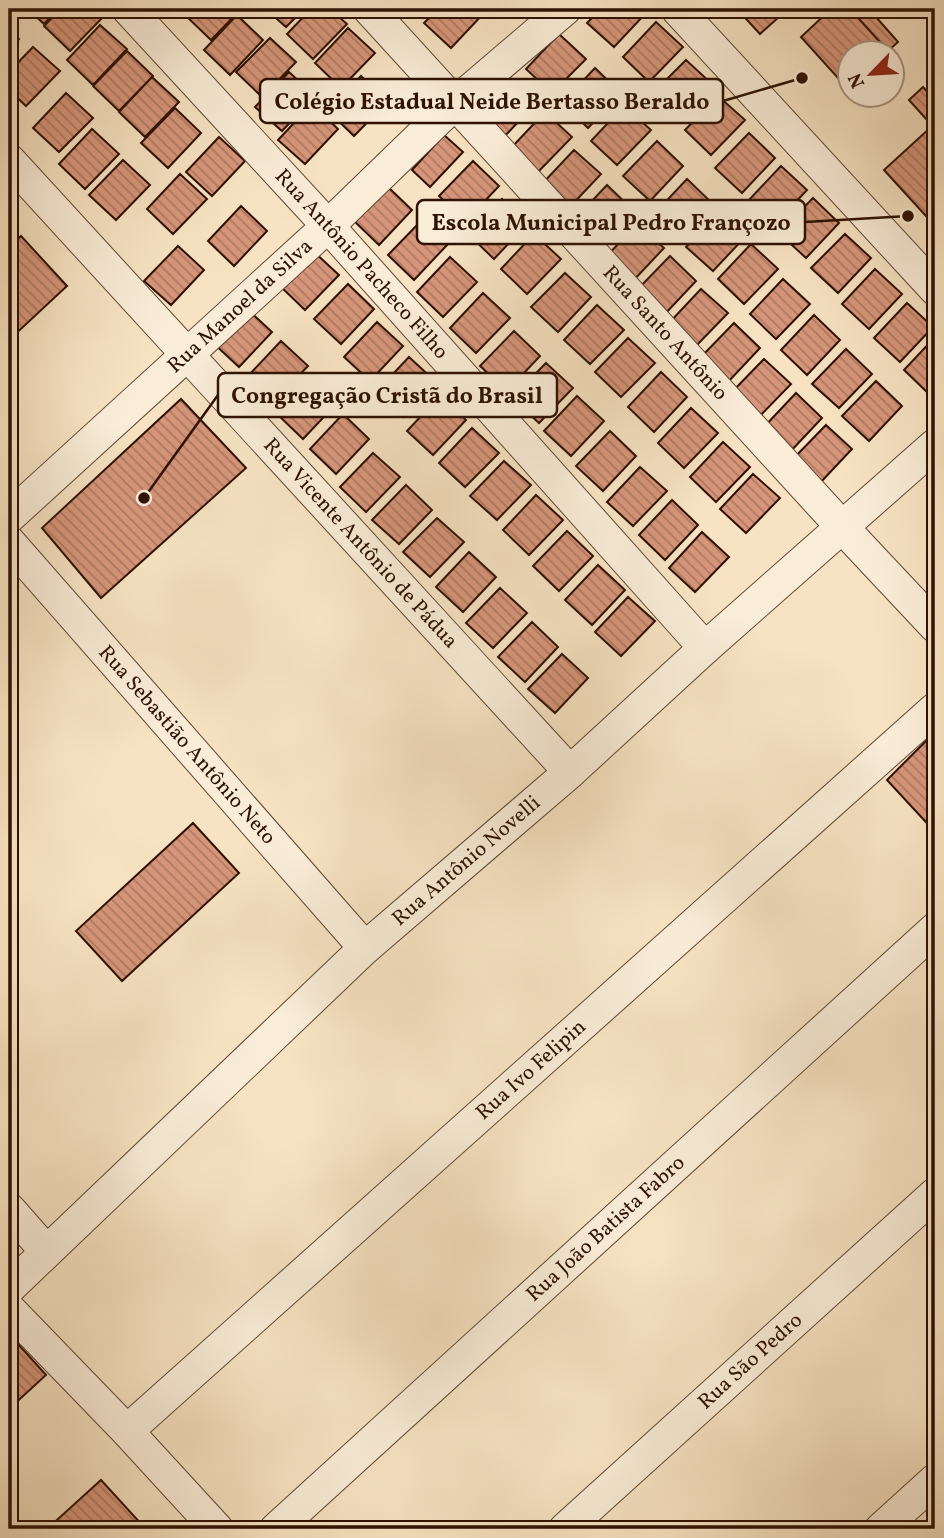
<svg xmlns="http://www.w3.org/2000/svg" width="944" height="1538" viewBox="0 0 944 1538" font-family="Vollkorn,serif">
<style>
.building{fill:url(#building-back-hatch);stroke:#2e1103;stroke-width:2}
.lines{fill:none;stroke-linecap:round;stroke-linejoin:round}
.minor-casing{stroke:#604633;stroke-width:34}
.minor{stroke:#faedd8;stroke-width:32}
.labels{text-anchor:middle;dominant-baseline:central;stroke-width:7;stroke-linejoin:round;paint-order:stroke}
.street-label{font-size:21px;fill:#2e1103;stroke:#faedd8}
.leader{fill:none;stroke:#2e1103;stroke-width:2.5}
.callout-dot{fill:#2e1103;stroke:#faedd8;stroke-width:2.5}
.callout{fill:#faedd8;stroke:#2e1103;stroke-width:2.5}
.callout-label{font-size:23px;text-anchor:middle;font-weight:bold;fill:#2e1103}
</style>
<defs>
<pattern id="building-back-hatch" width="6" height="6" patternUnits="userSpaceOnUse" patternTransform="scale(1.75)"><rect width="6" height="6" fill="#d7967b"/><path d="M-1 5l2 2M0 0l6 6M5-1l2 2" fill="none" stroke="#af7963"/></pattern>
</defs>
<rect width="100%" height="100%" fill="#f7e3c3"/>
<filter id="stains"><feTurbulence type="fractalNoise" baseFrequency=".00286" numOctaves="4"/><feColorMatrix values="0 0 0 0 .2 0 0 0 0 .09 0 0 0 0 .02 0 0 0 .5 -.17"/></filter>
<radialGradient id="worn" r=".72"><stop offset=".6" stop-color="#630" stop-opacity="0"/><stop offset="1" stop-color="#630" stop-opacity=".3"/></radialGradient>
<!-- building -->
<path class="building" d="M28 9H58L44 24Z
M61 9H96L104 16 70 51 44 26Z
M191 9H241L211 40 185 15Z
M266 9H304L286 27Z
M311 9H330L347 24 313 59 287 34Z
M413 9H428L421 16Z
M438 9H479L484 13 451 48 424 23Z
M601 9H644L647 12 614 47 587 23Z
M737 9H788L760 34Z
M831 9H850L888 51 850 52V86L847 88 801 37Z
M850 9H869L898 42 888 51Z
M237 15 263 40 230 75 204 50Z
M656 22 683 47 649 82 623 57Z
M100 25 127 49 93 85 67 60Z
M348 28 375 53 341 88 315 63Z
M9 29 19 39 9 50Z
M559 34 586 59 552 93 526 69Z
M270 38 296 62 262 97 236 72Z
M33 47 60 71 26 106 9 90V72Z
M127 51 153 76 119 111 93 86Z
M686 60 712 84 679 119 652 94Z
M595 68 621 93 588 128 562 103Z
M289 72 315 96 282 131 255 107Z
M361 76 388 101 354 136 328 111Z
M152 77 179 102 145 137 119 112Z
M510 78 536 103 503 138 476 113Z
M923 87 929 94 935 88V129L909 100Z
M66 93 93 118 59 152 33 128Z
M718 96 745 120 711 155 685 130Z
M312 104 338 129 305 164 278 140Z
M624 106 651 130 617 165 591 141Z
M175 108 201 133 168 168 141 143Z
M545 112 572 137 538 172 512 147Z
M930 128 935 134V226L884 170Z
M92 129 119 154 85 189 59 164Z
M749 133 775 158 742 193 715 168Z
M444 135 463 152 430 187 412 170Z
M219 137 245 161 212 196 186 172Z
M657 141 683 166 650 201 623 176Z
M574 150 601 174 567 210 541 185Z
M123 160 150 185 116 220 89 195Z
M473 161 499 186 466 221 439 196Z
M781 166 807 190 774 225 748 201Z
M180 174 207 199 173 234 147 209Z
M687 179 713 204 680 239 654 214Z
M386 185 412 210 379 245 353 220Z
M607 185 633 210 600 245 574 220Z
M813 198 839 223 806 258 779 233Z
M502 199 528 223 494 259 468 234Z
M241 206 267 231 234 266 208 241Z
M719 212 746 236 713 271 686 247Z
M422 220 448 244 414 280 388 255Z
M637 224 664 248 631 283 604 259Z
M534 234 561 259 527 294 501 269Z
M845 234 871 258 838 293 811 268Z
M21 236 67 286 9 340V247Z
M751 244 778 269 744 304 718 279Z
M178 246 204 270 171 305 144 281Z
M312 250 339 275 305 310 279 285Z
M670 256 696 281 663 316 636 291Z
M450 257 477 282 443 317 417 292Z
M875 269 902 294 869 329 842 304Z
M565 273 591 297 558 332 531 307Z
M783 279 810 304 776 339 750 314Z
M348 284 374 309 341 344 314 319Z
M701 289 728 313 694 348 668 324Z
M483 293 510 318 476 353 450 328Z
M907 303 933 327 900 362 874 338Z
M597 305 624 330 590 364 564 340Z
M245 307 272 332 239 367 212 342Z
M814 315 840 340 807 375 781 350Z
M377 322 403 346 370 381 344 357Z
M734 323 760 348 727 383 700 358Z
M514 331 540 356 507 391 480 366Z
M935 337V389L930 395 904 370Z
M628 338 655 363 621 397 595 372Z
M281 341 308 366 274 401 248 376Z
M846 349 872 374 839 408 812 384Z
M409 357 436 382 403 417 376 392Z
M764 359 791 384 757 419 730 394Z
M546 363 573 388 539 423 512 398Z
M661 372 687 397 654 432 628 407Z
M310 379 337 403 303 439 277 414Z
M876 381 902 406 869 441 842 416Z
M796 393 822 418 789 453 763 428Z
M440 396 466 420 433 455 407 431Z
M577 396 604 421 571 456 544 431Z
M181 399 246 468 101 598 42 528Z
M691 408 718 433 684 468 658 443Z
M343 414 369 439 336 474 310 449Z
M826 425 852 449 819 484 792 460Z
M472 428 499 453 465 487 439 463Z
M610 431 636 456 603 491 576 466Z
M723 442 750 467 716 502 690 477Z
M373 453 400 477 366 512 340 487Z
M504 461 531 485 497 520 470 496Z
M640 467 667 491 633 526 607 502Z
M753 474 780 498 746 533 720 509Z
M406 485 432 510 399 544 372 520Z
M536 495 563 520 529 555 503 530Z
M672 500 698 525 665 560 639 535Z
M437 518 464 542 430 577 403 552Z
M567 531 593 556 559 591 533 566Z
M702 532 729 557 695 592 669 568Z
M469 552 496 577 463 612 436 587Z
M598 565 625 590 592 625 565 600Z
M500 588 527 613 493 648 466 623Z
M628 597 655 621 621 656 595 632Z
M532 622 558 647 525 682 498 657Z
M562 654 588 678 555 713 528 689Z
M935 732V832L887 780Z
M193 823 239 873 122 981 76 931Z
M9 1334 46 1375 9 1409Z
M101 1480 144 1527 141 1529H47Z"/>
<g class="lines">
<!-- minor casing -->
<g class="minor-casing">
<g id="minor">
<path id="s1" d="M128 9 328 226 705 648"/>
<path id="s2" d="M369 9 843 528 935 626"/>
<path d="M677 9 935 289"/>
<path id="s3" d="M9 160 570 772"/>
<path id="s4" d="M9 517 328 226 454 104 565 9"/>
<path id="s5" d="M9 542 365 948"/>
<path d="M9 1209 46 1251"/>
<path id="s6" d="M9 1288 365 948 570 772 705 648 935 445"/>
<path d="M9 1309 127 1431 217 1529"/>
<path id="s7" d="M127 1431 935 709"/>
<path id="s8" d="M276 1529 935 929"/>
<path id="s9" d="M565 1529 935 1194"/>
<path d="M881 1529 935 1480"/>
</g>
</g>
<!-- minor -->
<use href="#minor" class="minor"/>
</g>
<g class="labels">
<!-- street labels -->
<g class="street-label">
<text stroke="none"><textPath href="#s1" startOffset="346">Rua Antônio Pacheco Filho</textPath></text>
<text stroke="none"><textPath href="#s4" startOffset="313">Rua Manoel da Silva</textPath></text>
<text stroke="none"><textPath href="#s2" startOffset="439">Rua Santo Antônio</textPath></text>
<text stroke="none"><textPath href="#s3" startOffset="520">Rua Vicente Antônio de Pádua</textPath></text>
<text stroke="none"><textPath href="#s5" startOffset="270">Rua Sebastião Antônio Neto</textPath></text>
<text stroke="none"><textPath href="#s6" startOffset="626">Rua Antônio Novelli</textPath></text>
<text stroke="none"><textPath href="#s7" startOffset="542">Rua Ivo Felipin</textPath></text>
<text stroke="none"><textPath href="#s8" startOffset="446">Rua João Batista Fabro</textPath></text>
<text stroke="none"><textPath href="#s9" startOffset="250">Rua São Pedro</textPath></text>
</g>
</g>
<!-- callouts -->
<path class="leader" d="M802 78L723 101M908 216L805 222M144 498L218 395"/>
<g class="callout-dot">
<circle cx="802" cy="78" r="7"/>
<circle cx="908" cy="216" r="7"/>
<circle cx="144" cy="498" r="7"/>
</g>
<g class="callout">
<rect x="260" y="79" width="463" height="44" rx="7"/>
<rect x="417" y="200" width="388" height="44" rx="7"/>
<rect x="218" y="373" width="339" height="44" rx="7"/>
</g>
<g class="callout-label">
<text x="492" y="109">Colégio Estadual Neide Bertasso Beraldo</text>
<text x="611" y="230">Escola Municipal Pedro Françozo</text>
<text x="387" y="403">Congregação Cristã do Brasil</text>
</g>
<!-- margin -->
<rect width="944" height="1538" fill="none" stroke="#f7e3c3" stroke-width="35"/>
<rect x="10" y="10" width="923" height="1517" fill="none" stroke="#2e1103" stroke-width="3.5"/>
<rect x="18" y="18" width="909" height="1503" fill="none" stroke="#2e1103" stroke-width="2"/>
<!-- north arrow -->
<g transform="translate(871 74) rotate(245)"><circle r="33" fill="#faedd8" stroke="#a89583" stroke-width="2"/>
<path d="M0-5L12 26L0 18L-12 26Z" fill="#8f2418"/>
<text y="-10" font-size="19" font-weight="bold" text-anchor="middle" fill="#2e1103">N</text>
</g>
<rect width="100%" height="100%" filter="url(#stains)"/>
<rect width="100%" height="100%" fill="url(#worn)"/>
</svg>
